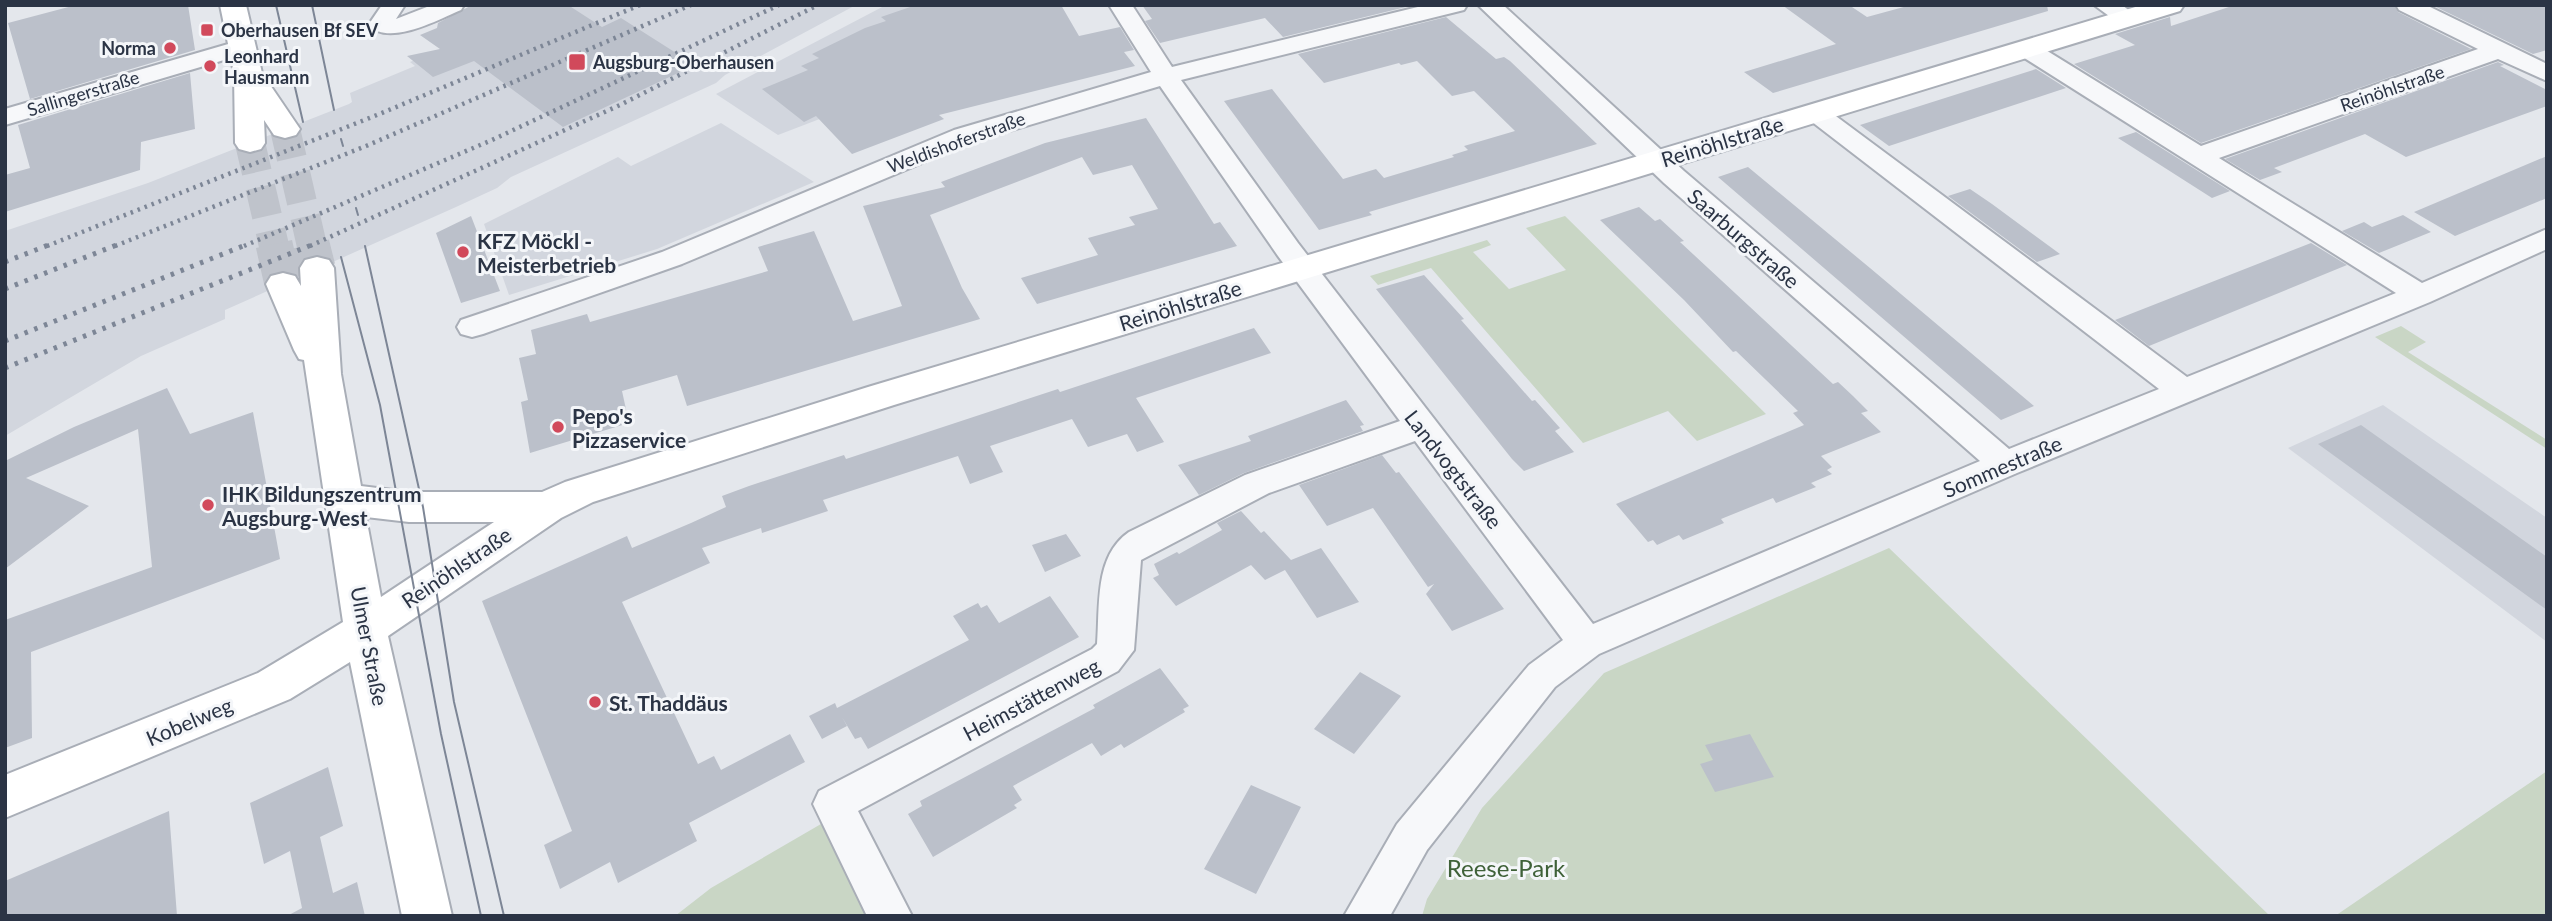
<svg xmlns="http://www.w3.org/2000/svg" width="2552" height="921" viewBox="0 0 2552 921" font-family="Lato,sans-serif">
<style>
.built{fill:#d2d6de}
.green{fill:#c9d6c5}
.building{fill:#bbc0ca}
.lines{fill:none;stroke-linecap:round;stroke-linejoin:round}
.secondary-tunnel-far1{stroke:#bfc3cb;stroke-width:30;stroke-dasharray:30 15;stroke-linecap:butt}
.secondary-tunnel{stroke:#bfc3cb;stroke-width:37;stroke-dasharray:37 18;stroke-linecap:butt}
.street-casing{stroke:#a9aeb7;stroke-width:4}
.secondary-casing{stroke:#a9aeb7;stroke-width:4}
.street{fill:#f7f8fa;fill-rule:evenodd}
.secondary{fill:#fff;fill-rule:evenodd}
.tram{stroke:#7d8696;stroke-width:2}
.rail-far1{stroke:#7d8696;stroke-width:4.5;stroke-dasharray:2.5 5;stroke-linecap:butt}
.rail{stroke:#7d8696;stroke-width:5;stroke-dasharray:3.5 7;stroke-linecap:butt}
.poi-dot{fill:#d1495b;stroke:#f4f6f9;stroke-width:2.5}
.labels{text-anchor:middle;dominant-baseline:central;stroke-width:6;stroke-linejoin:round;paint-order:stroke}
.far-poi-label{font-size:18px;font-weight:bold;fill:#2b3445;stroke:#f4f6f9;text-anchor:start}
.far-street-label{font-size:18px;fill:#2b3445;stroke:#f4f6f9}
.street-label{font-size:21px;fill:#2b3445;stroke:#f4f6f9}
.poi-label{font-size:21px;font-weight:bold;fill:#2b3445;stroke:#f4f6f9;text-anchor:start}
.near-park-label{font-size:24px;fill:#3f6138;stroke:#f4f6f9}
</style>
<rect width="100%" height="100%" fill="#e4e7ec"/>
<!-- built -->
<path class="built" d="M565 5H856L725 75 716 83 511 177 497 188 456 207 225 310V319L141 356 5 436V231L148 183 349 104 352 102 350 93 415 66 410 62 514 20Z
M886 5H979L1007 47 778 135 716 94Z
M721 123 814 182 657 249 509 295 484 224 618 157 631 166Z
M2383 405 2547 518V642L2288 448Z"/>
<!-- green -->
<path class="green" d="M1565 216 1766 414 1697 441 1668 411 1583 443 1431 268 1378 285 1370 276 1487 240 1491 245 1473 252 1509 289 1566 270 1526 228Z
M2401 326 2426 342 2408 352 2547 440V449L2375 337Z
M1889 548 2270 916H1422L1427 899 1482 808 1604 673Z
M2547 771V916H2335Z
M821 824 867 916H675L711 888Z"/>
<!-- building -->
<path class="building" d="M76 5H188L195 50 30 99 8 23Z
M472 5H568L602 27 621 18 695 65 563 127 474 61 433 77 407 56 440 49 420 35 437 28 438 23Z
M916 5H1061L1079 36 1120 27 1134 50 1124 52 1135 66 939 115 944 119 852 154 816 116 804 122 762 89 808 70 801 66 819 58 812 54 865 28 886 21 881 17Z
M1142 5H1414L1283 37 1265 18 1160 43 1145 21 1152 19Z
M1782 5H1849L1867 17 1911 5H2047L2048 11 1773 93 1744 72 1836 44Z
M2235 5H2394L2398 12 2471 49 2201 143 2074 64 2135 45 2115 34 2170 17 2171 26Z
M2432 5H2547V50L2533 54Z
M1446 17 1496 59 1504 57 1510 61 1597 144 1369 212 1372 215 1319 230 1224 101 1272 89 1343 179 1376 169 1384 178 1454 157 1452 155 1468 150 1464 146 1515 131 1474 91 1452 96 1417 61 1401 65 1399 63 1324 83 1298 54Z
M2498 62 2504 65 2500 66 2547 90V106L2406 157 2365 134 2274 168 2282 172 2260 180 2225 159Z
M2036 69 2066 88 1889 146 1860 125Z
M190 73 195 129 141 142 140 170 5 212V175L30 168 18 125Z
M1146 118 1214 224 1220 222 1237 246 1037 304 1021 278 1098 255 1088 238 1135 225 1129 217 1158 209 1132 165 1093 175 1082 157 930 215 962 288 980 319 687 406 677 375 622 391 629 423 530 453 521 402 528 400 519 358 536 354 531 330 587 314 590 322 768 271 758 247 814 231 853 321 902 306 863 206 945 187 941 182 1045 143Z
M2136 132 2230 191 2212 198 2118 138Z
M2547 156V198L2455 236 2414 212Z
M1748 167 1870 268 2034 406 2001 420 1718 177Z
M1970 189 1992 204 2060 254 2037 262 1948 196Z
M1639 207 1655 221 1660 219 1684 241 1680 242 1833 384 1838 382 1853 396 1868 411 1861 413 1881 432 1821 456 1832 467 1827 470 1832 474 1811 483 1816 487 1776 503 1773 498 1721 519 1724 523 1683 540 1679 535 1657 545 1653 540 1648 542 1616 504 1804 425 1793 413 1798 411 1736 351 1733 352 1684 300 1600 220Z
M2403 215 2431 232 2379 253 2342 231 2364 222 2372 227Z
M471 216 500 291 461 303 436 233Z
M2311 243 2347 265 2149 346 2115 320Z
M1424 275 1464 319 1461 320 1532 401 1535 400 1560 428 1555 431 1574 452 1524 471 1512 459 1376 289Z
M1254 328 1271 353 1136 398 1164 442 1137 452 1127 434 1088 447 1072 419 990 446 1003 472 970 484 958 456 823 500 828 511 762 533 761 528 702 548 710 563 622 602 698 764 714 756 721 770 790 734 805 762 689 823 697 841 618 883 610 862 560 889 544 845 572 831 482 601 627 536 632 548 691 523 726 507 722 496 749 486 844 455 846 459 1058 389 1060 392Z
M167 388 190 434 253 412 280 559 31 652 32 738 5 748V620L152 567 138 429 26 478 89 506 5 569V461L74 427Z
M1346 400 1364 425 1360 426 1363 431 1244 473 1199 495 1178 465 1251 441 1248 436Z
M2361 425 2547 557V610L2318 444Z
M1382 455 1396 473 1399 472 1504 609 1452 631 1426 594 1434 584 1428 587 1373 508 1327 526 1299 485Z
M1241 511 1261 533 1264 531 1291 560 1321 548 1359 602 1317 618 1285 570 1265 580 1251 565 1176 606 1153 578 1159 575 1154 564 1177 552 1179 554 1222 530 1217 523Z
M1066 534 1081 556 1045 572 1032 545Z
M1050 596 1079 637 868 749 861 737 855 739 842 717 847 726 822 739 809 716 835 703 837 708 969 640 953 616 978 603 981 608 987 605 999 623Z
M1160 668 1189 706 1183 709 1185 712 1124 748 1121 744 1101 756 1092 743 1013 786 1022 800 1014 805 1017 808 933 857 908 814 922 806 920 801 1095 708 1093 705Z
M1360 672 1401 696 1354 754 1314 729Z
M1750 734 1774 777 1715 792 1700 764 1713 760 1705 745Z
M328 767 343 826 320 837 333 893 357 882 365 916H287L302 908 290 851 264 864 250 803Z
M1251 785 1301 807 1256 894 1204 869Z
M169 811 177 916H5V881Z"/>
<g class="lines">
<!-- secondary-tunnel-far1 -->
<path class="secondary-tunnel-far1" d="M285 129 312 246
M250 143 274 246"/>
<!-- secondary-tunnel -->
<path class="secondary-tunnel" d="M274 244 283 284
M311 244 317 268"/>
<!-- street casing -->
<g class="street-casing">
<path id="street" d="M382 5H405L396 19 432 5H464L461 10C440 19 386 48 369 24Z
M1109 5H1132L1172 67 1426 5H1467L1464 10 1181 80 1298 243 1593 624 1980 461 1664 183 1478 5H1503L1684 171 2009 449 2159 389 1807 118 1803 113 1807 108 1816 105 1825 108 2187 377 2396 293 2018 54 2015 49 2018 44 2027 42 2036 44 2201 146 2478 49 2399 10 2396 5H2426L2547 64V81L2498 59 2219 158 2422 283 2547 229V249L2430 302 2017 473 1599 654 1555 687 1427 850 1390 916H1344L1397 824 1529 665 1563 640 1415 441 1269 493 1141 560 1134 650 1118 671 858 811 912 916H867L813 804 819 791 1092 649 1097 644C1100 606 1094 556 1129 532L1245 475 1400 421 1278 256 1160 86 972 142 682 264 483 334 472 337 461 334 457 327 461 320 662 252 954 130 1151 72Z
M2094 5H2122L2140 19 2136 24H2120Z
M242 40 251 42 254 47 251 52 5 125V109Z"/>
</g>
<!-- secondary casing -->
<g class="secondary-casing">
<path id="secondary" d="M220 5H246L262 73 300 129 296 135 285 138 274 135 264 120 265 143 261 149 250 152 239 149 235 143 234 73Z
M2142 5H2184L2180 11 894 405 593 502 561 518 388 636 452 916H402L350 662 290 699 5 818V775L258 673 343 622 304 360 299 359 294 350 266 284 271 276 283 273 295 276 301 286 300 268 305 260 317 257 329 260 334 268 341 374 361 486 409 492H542L565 482 868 387ZM366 517 409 522H494L381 597Z"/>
</g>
<!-- street -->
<use href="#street" class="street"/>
<!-- secondary -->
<use href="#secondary" class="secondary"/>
<!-- tram -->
<path class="tram" d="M276 5 303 122
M312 5 334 110
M341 139 343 146
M356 208 358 215
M365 246 423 507 454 702 504 916
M341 257 380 405 441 734 481 916"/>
<!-- rail-far1 -->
<path class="rail-far1" d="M47 246 377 115 640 5
M115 246 366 146 691 5
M244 246 492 140 779 5
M310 246 620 105 818 5"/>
<!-- rail -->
<path class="rail" d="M5 262 51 244
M5 289 119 244
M5 341 248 244
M5 368 314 244"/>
</g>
<!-- markers -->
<g class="poi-dot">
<rect x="200" y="23" width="14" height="14" rx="3.5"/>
<circle cx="170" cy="48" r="7"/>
<rect x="568" y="53" width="18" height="18" rx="3.5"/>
<circle cx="210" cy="66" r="7"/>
<circle cx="463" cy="252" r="7"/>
<circle cx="558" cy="427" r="7"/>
<circle cx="208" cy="505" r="7"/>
<circle cx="595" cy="702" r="7"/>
</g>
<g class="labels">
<!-- far-poi labels -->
<g class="far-poi-label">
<text x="221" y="30">Oberhausen Bf SEV</text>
<text x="156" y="48" text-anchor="end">Norma</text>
<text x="224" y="56">Leonhard<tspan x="224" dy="21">Hausmann</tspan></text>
<text x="593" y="62">Augsburg-Oberhausen</text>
</g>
<!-- far-street labels -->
<g class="far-street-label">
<text transform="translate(2392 88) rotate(-19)">Reinöhlstraße</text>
<text transform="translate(83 93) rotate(-17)">Sallingerstraße</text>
<text transform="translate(956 142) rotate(-20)">Weldishoferstraße</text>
</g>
<!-- street labels -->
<g class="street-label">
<text transform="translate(1722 141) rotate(-17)">Reinöhlstraße</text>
<text transform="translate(1744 238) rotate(41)">Saarburgstraße</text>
<text transform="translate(1180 305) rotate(-17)">Reinöhlstraße</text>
<text transform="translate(2002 466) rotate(-23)">Sommestraße</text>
<text transform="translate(1454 469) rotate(52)">Landvogtstraße</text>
<text transform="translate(456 567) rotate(-34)">Reinöhlstraße</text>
<text transform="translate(370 646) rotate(79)">Ulmer Straße</text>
<text transform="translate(1031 699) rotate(-28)">Heimstättenweg</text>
<text transform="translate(189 721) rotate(-23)">Kobelweg</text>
</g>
<!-- poi labels -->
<g class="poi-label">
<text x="477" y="240">KFZ Möckl -<tspan x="477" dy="24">Meisterbetrieb</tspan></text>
<text x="572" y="415">Pepo's<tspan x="572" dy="24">Pizzaservice</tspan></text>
<text x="222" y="493">IHK Bildungszentrum<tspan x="222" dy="24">Augsburg-West</tspan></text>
<text x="609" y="702">St. Thaddäus</text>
</g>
<!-- near-park labels -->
<g class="near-park-label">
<text x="1506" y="867">Reese-Park</text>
</g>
</g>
<!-- border -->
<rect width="2552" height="921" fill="none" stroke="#2b3445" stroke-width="14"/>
</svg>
